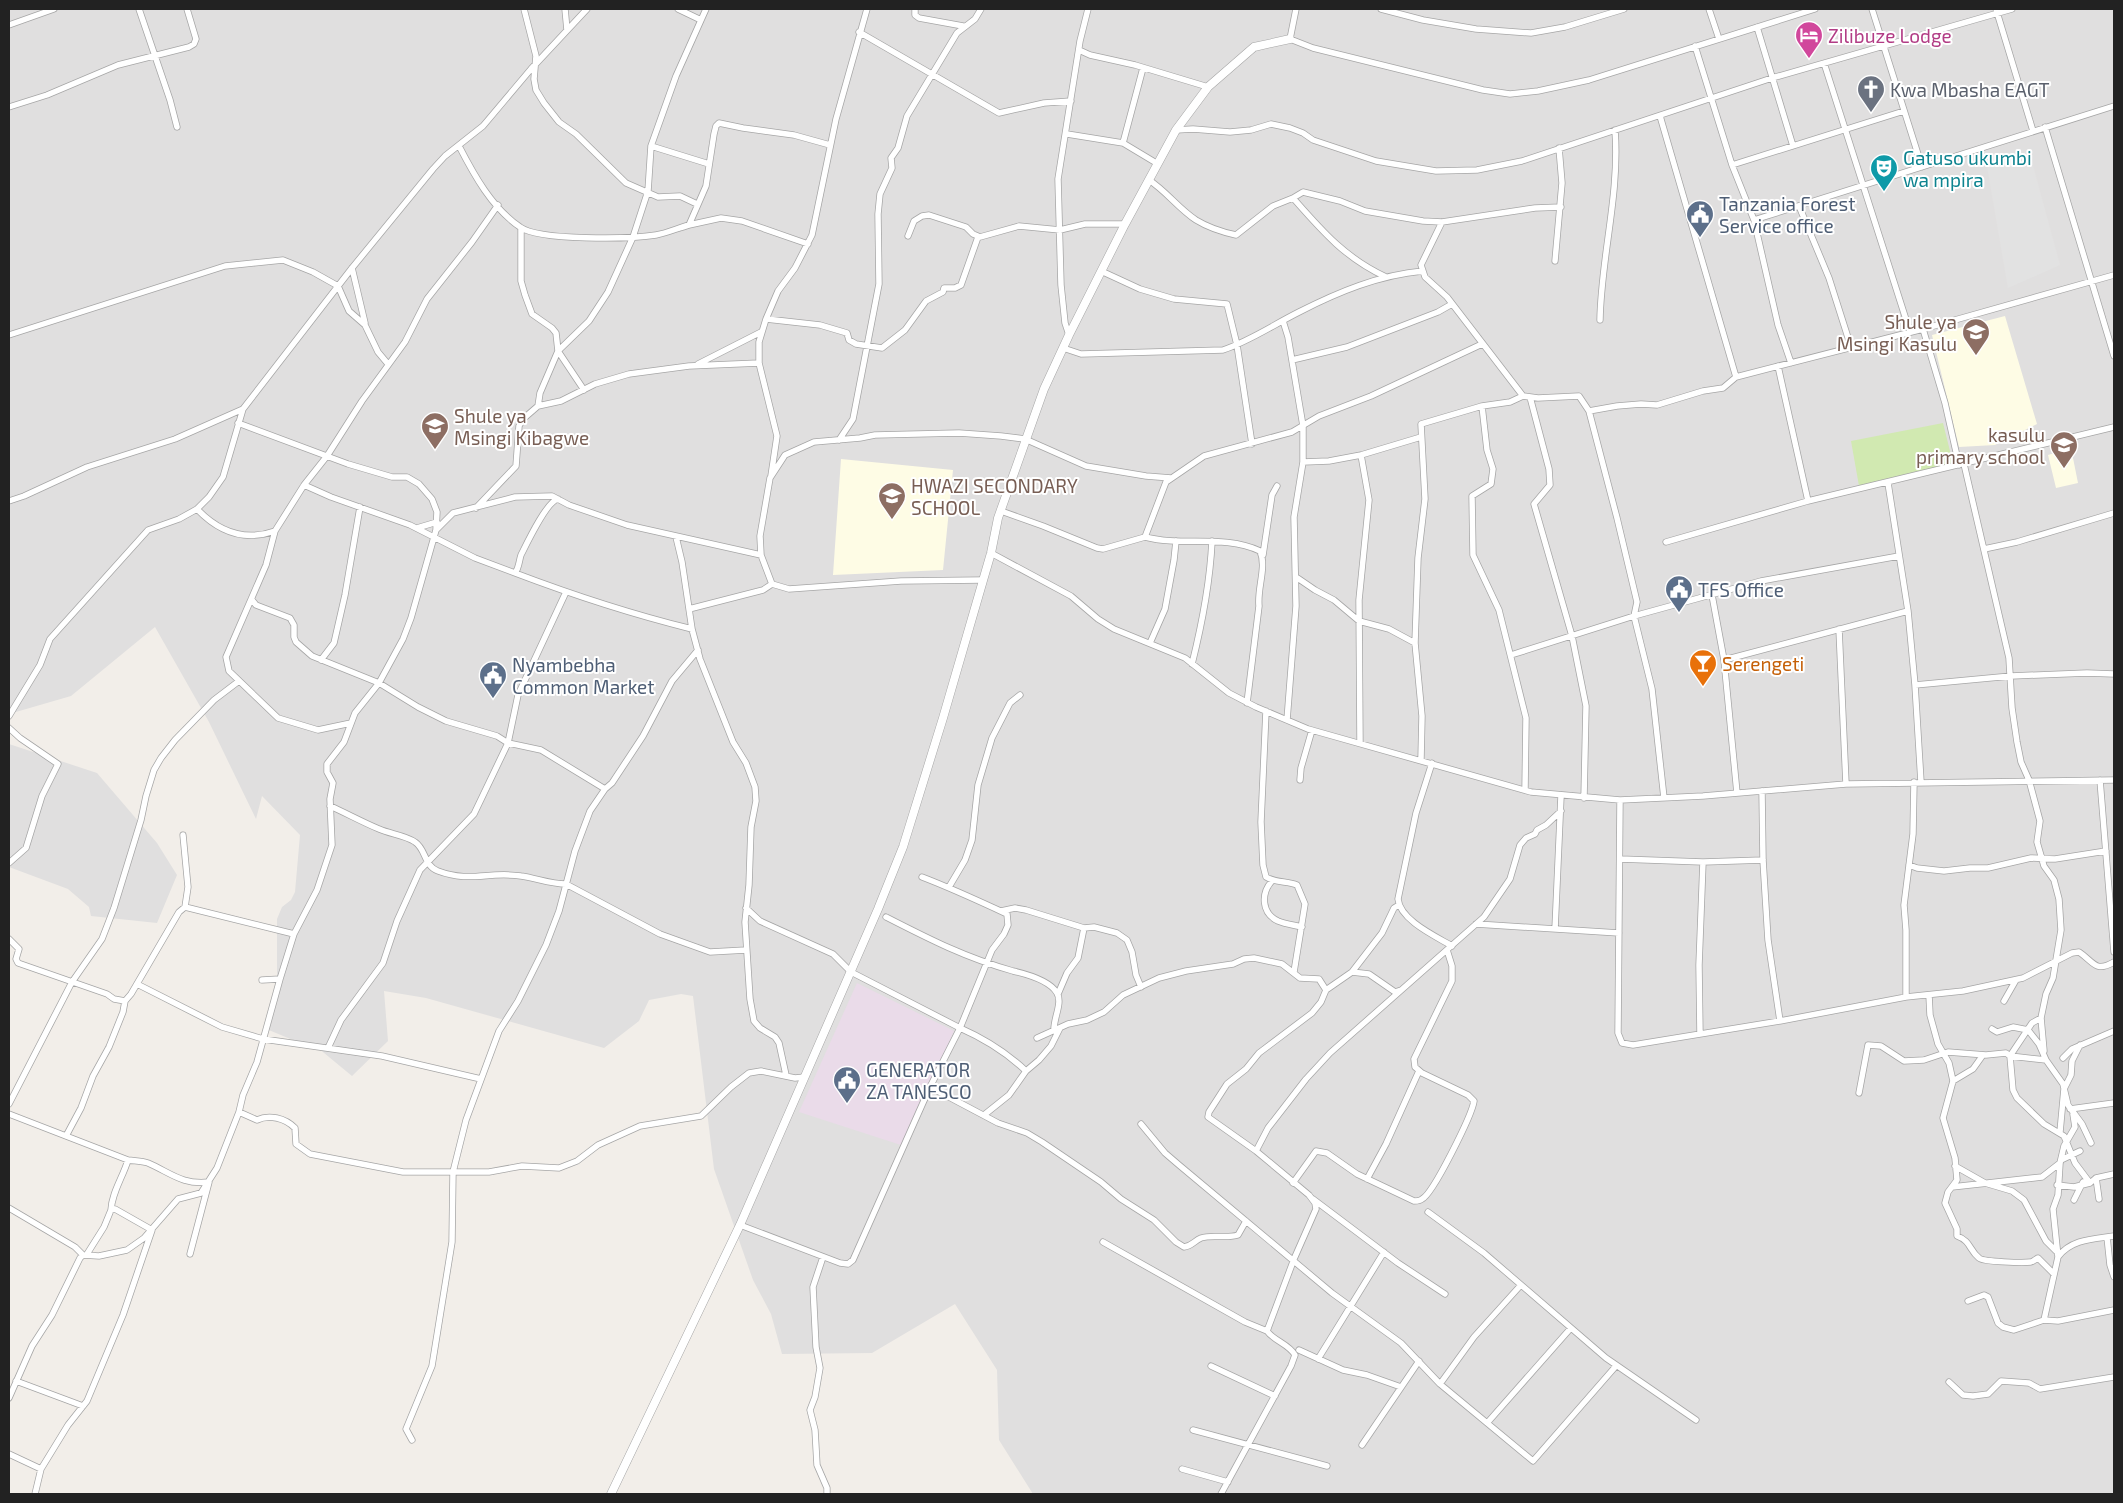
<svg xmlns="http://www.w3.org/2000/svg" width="2123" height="1503" viewBox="0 0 2123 1503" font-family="'Exo 2',sans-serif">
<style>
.residential{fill:#e0dfdf}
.industrial{fill:#eadbe9}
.education{fill:#fefce5}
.grass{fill:#d1e9b1}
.parking{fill:#e2e2e2}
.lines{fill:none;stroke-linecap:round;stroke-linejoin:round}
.minor-casing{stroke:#a6a6a6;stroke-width:7}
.tertiary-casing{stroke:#a6a6a6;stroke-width:9}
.minor{stroke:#fff;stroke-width:5.5}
.tertiary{stroke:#fff;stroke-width:8}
.labels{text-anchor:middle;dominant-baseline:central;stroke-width:4;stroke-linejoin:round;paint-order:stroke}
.hotel-label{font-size:19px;fill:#b23c85;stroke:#fff;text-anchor:start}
.worship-label{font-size:19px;fill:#5b616d;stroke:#fff;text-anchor:start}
.culture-label{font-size:19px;fill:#0d838f;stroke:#fff;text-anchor:start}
.service-label{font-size:19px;fill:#4e5e75;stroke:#fff;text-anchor:start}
.education-label{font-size:19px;fill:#785e54;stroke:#fff;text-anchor:end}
.food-label{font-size:19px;fill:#c56008;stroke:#fff;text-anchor:start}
</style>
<rect width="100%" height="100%" fill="#f2eee9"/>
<!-- residential -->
<path class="residential" d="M9 9H2114V1494H1033L999 1440 997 1370 955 1304 872 1353 782 1354 771 1314 753 1280 714 1169 693 996 681 994 649 1000 639 1021 604 1048 426 998 384 991 388 1041 352 1076 312 1043H300L264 1028 277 989V919L282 907 291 900 295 892 300 835 262 796 256 819 209 722 155 627 71 696 9 714Z
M9 744 97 773 157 843 177 875 157 923 91 916 89 907 68 889 9 867Z"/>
<!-- industrial -->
<path class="industrial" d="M857 983 954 1031 904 1146 799 1112Z"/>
<!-- education -->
<path class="education" d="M2005 316 2037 424 1995 445 1959 447 1932 335Z
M2071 448 2078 483 2056 488 2048 455Z
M841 459 953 470 943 570 833 575Z"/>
<!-- grass -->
<path class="grass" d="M1943 423 1953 463 1859 486 1851 441Z"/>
<!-- parking -->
<path class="parking" d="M2029 151 2060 265 2008 288 1987 166Z"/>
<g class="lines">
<!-- minor casing -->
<g class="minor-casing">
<path id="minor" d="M139 9 170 100 177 127
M524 9 536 56 534 79 536 90 544 103 559 122 576 134 626 183 658 197 680 196 697 204
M565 9 567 30
M678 9 701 20
M915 9V15L919 18 963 26
M1296 9 1290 39 1313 48 1483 90 1510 94 1538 91 1589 80 1815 9
M1381 9 1423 20 1476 29 1531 33 1565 27 1624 9
M1709 9 1719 39
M1872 9 1922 167
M1996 9 2033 131
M9 25 54 9
M1757 27 1793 146
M859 32 999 113 1044 103 1071 101
M1695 46 1732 165 1754 220 1778 325 1791 363
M1079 50 1090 55 1135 65 1208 87
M1824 63 1910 332
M1143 68 1123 143 1158 164
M9 107 47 95 118 65 189 47 194 44 196 39 187 9
M1660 116 1736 377
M2045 127 2114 356
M1176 130 1193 129 1230 132 1251 130 1271 124 1290 128 1303 133 1313 140 1376 161 1436 171 1477 170 1522 161 1772 78 2012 9
M1067 134 1123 143
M459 146C474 175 492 208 520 227 539 241 631 239 656 235 667 233 678 228 689 225L706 186 714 134 716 126 719 123 743 128 794 135 830 145
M651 146 709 164
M1732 165 1904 111
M1149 180C1166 191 1179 209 1196 220 1209 228 1222 232 1236 235L1273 206 1293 198C1322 231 1345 258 1386 277
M1293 198 1303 192 1340 201 1365 211 1423 221 1442 222 1535 208 1561 207
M1799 206 1829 278 1851 347
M1754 220 2114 106
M1442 222 1421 265 1425 277 1447 297 1523 396 1538 398 1579 396 1589 411 1617 406 1641 404 1657 405 1703 391 1723 388 1736 377 1923 329 2114 275
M689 225 721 218 742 221 808 244
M521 228V281L525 295 532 314 552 328 556 333 558 351 584 390
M908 236 914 221 922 216 929 215 966 227 973 234 980 237 1019 226 1060 230 1085 224H1125
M1555 261 1562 183 1559 148
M352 268 365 323
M1101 271 1140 289 1174 299 1227 304 1237 345 1252 444
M766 319 778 291 795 268 812 235 836 119 867 9
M1600 320C1601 257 1620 194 1615 130
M1283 321 1288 337 1303 426V462
M1923 329 1945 403 1959 465
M9 335 225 266 283 260 313 272 338 286 349 311 365 325 378 352 388 364
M1069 335 1065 323 1061 285 1058 179 1080 41 1088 9
M1063 348 1081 354 1223 350C1250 341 1273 325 1299 312 1338 292 1379 275 1423 271
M1292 360 1347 347 1438 312 1452 304
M759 363 777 436 771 476
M698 364 761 332
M1778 366 1808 501
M1530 397 1549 469 1550 485 1534 504 1572 636 1586 706 1584 798
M538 406 540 393 558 351 589 321 608 292 633 237 648 191 651 146 676 76 706 9
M1482 406 1487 450 1493 469 1491 484 1472 496 1473 555 1499 610 1526 718 1525 790
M1589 411 1617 518 1637 602 1634 616 1652 689 1664 798
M238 423 348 464 392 477H407L419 484 432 499 437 512 436 530
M839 440 853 419 879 284 878 214 880 194 892 168 891 158 898 148 907 116 957 33 975 19 981 9
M1964 464 2009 658 2012 708 2017 742 2021 762 2029 780 2040 821 2037 842 2044 866 2054 880 2059 899 2061 930 2053 978 2046 994 2041 1018 2032 1023 2010 1056 2013 1090 2017 1098 2044 1124 2064 1136 2075 1163 2090 1183
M1888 483 1908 611 1915 685 1921 782
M304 485 327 456 362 401 405 342 427 299 472 242 498 205
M9 501 24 496 87 467 175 439 243 409 352 268 433 169 445 156 483 126 531 69 587 9
M476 508 516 466 519 426 523 419 538 406 561 401 595 384 629 374 689 366 759 363V342L766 319 820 325 847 333 849 340 856 344 882 348 905 330 926 301 943 292 944 288H955L961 285 978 237
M197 509C219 532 244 542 275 531L304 485 331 497 410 525 475 558 515 573C519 568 519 561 521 555 527 543 547 501 558 499
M1001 511 1043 526 1097 548 1103 549 1145 537 1166 482 1204 456 1292 432 1319 416 1371 396 1482 344
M417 528 437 522
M275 531 266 565 226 657 229 671 278 718 318 730 351 723
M676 537 682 562 692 629 700 659 733 742 746 763 755 787 756 801 751 827 749 885 745 922 750 999 754 1021 760 1028 775 1037 779 1043 786 1075
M1145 537C1183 547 1223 534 1260 551 1267 567 1257 588 1259 606L1247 703
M1666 542 1808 501 2114 427
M1984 549 2017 542 2114 513
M991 553 1071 596 1098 619 1114 629 1185 658 1229 693 1256 707 1308 729 1531 792 1620 800 1703 796 1846 784 2114 780
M1263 555 1272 495 1277 486
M515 573C573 595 631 614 692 629
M1296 577 1315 590 1334 600 1359 621 1389 629 1415 643
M983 580 901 581 789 589 772 584 761 555 760 536 770 478 785 455 814 442 860 438 875 435 959 433 1001 436 1025 439 1086 466 1146 476 1171 478
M1712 595 1724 660 1737 793
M252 600 256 605 290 618 294 625V637L296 642 312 656 379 683 418 707 446 721 497 736 508 743 541 750 605 789
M689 609 763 590 772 584
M1839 629 1846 784
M1150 643 1165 609 1174 560 1176 541
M1511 655 1634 616 1761 581 1899 556
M321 660 334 643 345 595 360 507
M1724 660 1908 611
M1192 664C1202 624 1210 583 1212 541
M1915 685 2011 676 2087 673 2114 674
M1266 711 1261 822 1263 865 1266 877C1276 883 1287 881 1297 885L1305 904 1294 972
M9 716 40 665 50 639 148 530 179 519 197 509 209 497 223 477 243 409
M1287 720 1296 606 1294 517 1303 462 1329 461 1361 455 1421 437
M9 728 20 738 58 764 42 796 26 848 9 863
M1360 743 1359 600 1369 500 1361 455
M1421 759 1422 716 1415 643 1418 558 1425 499 1421 424 1482 406 1510 402 1523 396
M1432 763 1416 813 1398 899C1400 920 1435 936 1452 946
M1300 780 1301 768 1312 730
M2100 780 2114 952
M1762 791 1763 860 1768 940 1780 1021
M1620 800 1618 1033 1622 1043 1633 1045 1780 1021 1906 997V930L1904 905 1913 834 1914 782
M330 806C346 813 362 822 379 829 390 834 405 835 415 842 426 849 424 866 438 871 470 883 489 871 521 876 536 878 550 884 566 884L660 934 710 952 746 950
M183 835 188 887 185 907
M1620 859 1703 862 1763 860
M1909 865 1917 868 1944 871 1970 868H1988L2031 858 2055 859 2106 851
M922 877C951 888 979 901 1007 914L1008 925 1004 934 992 950 960 1028C985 1039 1006 1052 1026 1071
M1272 881C1261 893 1261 913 1278 921 1285 924 1294 925 1302 927
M949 887 965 860 972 840 978 785 992 738 1010 703 1020 695
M1001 911 1015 908 1026 910 1084 928 1094 927 1117 933 1127 940 1132 952 1136 975 1141 987
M886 917C929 939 966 958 1013 971 1026 974 1050 981 1057 993 1063 1003 1053 1019 1054 1031
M1476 924 1619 933
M1555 929 1561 796
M9 939 19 949 16 959 18 963 107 994 114 999 125 1001 131 994 179 912 185 907 294 934
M1352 972 1382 933 1394 908 1399 905
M280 979 294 934 317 890 332 845 330 799 333 783 327 772V764L344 742 355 713 379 683 403 639 411 618 436 530 453 513 515 497 552 496 569 505 627 525 761 555
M137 984 222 1027 263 1039 382 1056 481 1079
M1058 994 1067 973 1078 958 1084 928
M1929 995 1930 1015 1938 1044 1949 1063 1953 1081 1943 1118 1955 1158 1957 1180 1948 1192 1945 1203 1957 1229V1236C1971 1241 1969 1250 1979 1258 1983 1262 2024 1263 2031 1262 2032 1262 2036 1259 2038 1258L2054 1274
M1906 997 1963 991 2023 978 2072 953 2079 952C2094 962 2095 973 2114 962
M2004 1001 2016 980
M2041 1018 2044 1051
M1992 1029 1997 1032 2013 1027 2028 1030 2039 1044 2046 1060
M1700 1034 1699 965 1703 862
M1037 1038 1068 1024 1087 1020 1104 1012 1123 995 1159 978 1186 971 1233 964 1244 959 1254 958 1282 964 1300 978 1319 979 1326 990 1352 972 1369 974 1395 992 1401 990
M328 1048 341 1020 383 963 397 921 420 870 474 814 508 743 518 695 566 592
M2063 1058 2072 1049 2114 1031
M1953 1081 1973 1069 1983 1055
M930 1087 998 1123 1027 1133 1042 1142 1101 1182 1121 1199 1154 1220 1176 1242 1184 1247C1192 1246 1194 1241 1201 1238 1213 1234 1226 1239 1238 1235L1246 1221
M1859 1093 1868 1045 1881 1046 1904 1061 1924 1060 1948 1052 1986 1055 2006 1053 2010 1056 2046 1060 2063 1084 2068 1105 2082 1124 2091 1143
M9 1104 72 982 102 939 114 908 141 820 146 796 154 770 161 758 175 740 214 700 239 681
M2070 1109 2114 1103
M239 1112 243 1095 257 1062 280 979 262 980
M9 1114 128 1160C134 1161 142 1161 148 1163 171 1173 182 1185 209 1182L190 1254
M984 1115 1009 1095 1026 1071 1039 1060 1051 1046 1060 1028
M1141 1124 1165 1153 1179 1165 1332 1293 1401 1343 1440 1384 1533 1461 1616 1366
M2060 1132 2064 1089 2071 1075 2072 1061 2080 1045
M66 1136 81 1108 93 1076 109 1047 123 1012 125 1001
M1256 1151 1208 1117 1209 1112 1227 1084 1246 1069 1259 1053 1312 1013 1321 1002 1326 990
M2061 1160 2080 1151
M1955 1166 1985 1183 2012 1191 2024 1200 2046 1241 2056 1251
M2096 1178 2099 1199
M1367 1179 1386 1144 1419 1071
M1293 1183 1316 1151 1327 1153 1357 1174 1414 1201C1417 1201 1420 1201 1422 1199 1433 1194 1472 1115 1474 1101L1468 1095 1422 1073 1415 1067 1414 1059 1452 981V966L1447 950
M2057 1185 2074 1187 2090 1183 2096 1178 2114 1174
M1952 1187 2042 1177 2060 1163
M1313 1199 1398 1263 1445 1294
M2074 1200 2083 1182
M9 1208 75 1247 83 1255
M111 1210C112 1192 123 1177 128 1160
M1428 1212 1484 1253 1606 1358 1696 1420
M740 1225 840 1263 848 1264 853 1260 930 1087 960 1028 851 972 833 954 760 921 746 908
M2107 1237 2110 1265 2114 1277
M1103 1242 1245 1322 1267 1331
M823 1257 813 1287 816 1347 820 1368 815 1397 810 1410 815 1430 817 1465 827 1488V1494
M2058 1257 2053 1209 2058 1195 2060 1163 2064 1146 2075 1127 2073 1114
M1968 1301 1984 1295 1988 1297 1998 1323 2003 1327 2014 1330 2044 1320 2058 1321 2114 1310
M2044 1320 2058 1257C2071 1239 2094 1239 2114 1236
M1299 1350 1343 1370 1367 1375 1401 1387
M1318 1359 1384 1252
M1211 1366 1275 1396
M16 1381 83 1406
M1949 1382 1963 1395 1973 1396 1988 1394 2001 1381 2029 1383 2040 1389 2114 1377
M1440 1384 1474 1337 1520 1286
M9 1398 32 1346 52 1315 80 1258 83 1255 99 1256 127 1250 144 1238 178 1199 201 1193 217 1168 239 1112 257 1120C269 1114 285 1118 295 1128L296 1144 310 1154 403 1172H489L522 1166 559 1168 577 1161 598 1145 640 1126 701 1116 731 1087 749 1073 761 1071 795 1078 805 1077
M1488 1422 1570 1329
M1193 1430 1327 1466
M412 1440 406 1429 432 1366 452 1242 453 1172 466 1120 499 1031 518 1001 546 945 559 911 575 851 590 811 605 789 612 783 643 736 672 681 698 650
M1362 1445 1419 1361
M9 1454 41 1469
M1182 1469 1228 1482
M35 1494 41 1469 68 1425 87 1401 123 1315 152 1230 115 1209 111 1210 104 1227 87 1254
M1221 1494 1291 1366 1295 1355C1289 1344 1274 1341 1267 1331L1294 1259 1316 1209 1315 1203 1309 1195 1256 1151 1268 1128 1306 1079 1330 1053 1484 917 1510 879 1520 845 1526 838 1535 834 1537 830 1546 825 1561 811"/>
</g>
<!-- tertiary casing -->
<g class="tertiary-casing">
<path id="tertiary" d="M611 1494 740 1225 878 909 903 847 943 718 991 553 998 518 1044 389 1069 335 1125 224 1176 130 1208 87 1254 47 1290 39"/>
</g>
<!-- minor -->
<use href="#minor" class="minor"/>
<!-- tertiary -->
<use href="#tertiary" class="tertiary"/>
</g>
<!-- icons -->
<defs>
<g id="hotel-pin" transform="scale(1.4375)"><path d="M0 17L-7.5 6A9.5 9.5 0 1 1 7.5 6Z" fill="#d1479c" stroke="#fff"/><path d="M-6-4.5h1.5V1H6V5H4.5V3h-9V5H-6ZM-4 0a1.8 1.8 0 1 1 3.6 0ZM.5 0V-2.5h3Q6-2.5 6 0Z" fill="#fff"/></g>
<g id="church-pin" transform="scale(1.4375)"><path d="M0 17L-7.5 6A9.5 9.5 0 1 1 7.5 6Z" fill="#6b7280" stroke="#fff"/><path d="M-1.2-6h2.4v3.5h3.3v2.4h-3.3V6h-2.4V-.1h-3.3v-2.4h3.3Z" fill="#fff"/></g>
<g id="theatre-pin" transform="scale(1.4375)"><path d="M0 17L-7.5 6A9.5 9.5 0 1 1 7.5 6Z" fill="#0f9aa8" stroke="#fff"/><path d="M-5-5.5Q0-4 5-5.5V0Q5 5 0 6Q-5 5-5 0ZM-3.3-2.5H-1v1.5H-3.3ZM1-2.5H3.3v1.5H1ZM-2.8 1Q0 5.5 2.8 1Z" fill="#fff"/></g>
<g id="civic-pin" transform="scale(1.4375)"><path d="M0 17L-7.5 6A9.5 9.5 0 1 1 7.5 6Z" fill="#5c6f8a" stroke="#fff"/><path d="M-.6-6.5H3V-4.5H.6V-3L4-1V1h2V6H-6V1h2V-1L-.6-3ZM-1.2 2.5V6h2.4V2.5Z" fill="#fff"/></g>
<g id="school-pin" transform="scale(1.4375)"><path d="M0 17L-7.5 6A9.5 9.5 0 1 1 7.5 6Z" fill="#8d6e63" stroke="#fff"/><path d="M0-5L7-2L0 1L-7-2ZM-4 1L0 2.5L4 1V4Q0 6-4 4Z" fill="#fff"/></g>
<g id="bar-pin" transform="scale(1.4375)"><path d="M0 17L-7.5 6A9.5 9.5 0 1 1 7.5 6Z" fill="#e8710a" stroke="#fff"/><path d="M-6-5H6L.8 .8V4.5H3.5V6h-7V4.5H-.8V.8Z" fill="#fff"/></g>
</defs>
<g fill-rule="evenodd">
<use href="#hotel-pin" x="1809" y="35"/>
<use href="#church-pin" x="1871" y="89"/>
<use href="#theatre-pin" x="1884" y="168"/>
<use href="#civic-pin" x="1700" y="214"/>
<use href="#school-pin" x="1976" y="332"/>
<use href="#school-pin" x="435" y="426"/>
<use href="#school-pin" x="2064" y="445"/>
<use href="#school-pin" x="892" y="496"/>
<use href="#civic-pin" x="1679" y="589"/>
<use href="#bar-pin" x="1703" y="663"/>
<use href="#civic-pin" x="493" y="675"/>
<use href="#civic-pin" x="847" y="1080"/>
</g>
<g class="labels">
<!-- hotel labels -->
<g class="hotel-label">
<text x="1828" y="35">Zilibuze Lodge</text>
</g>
<!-- worship labels -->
<g class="worship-label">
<text x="1890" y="89">Kwa Mbasha EAGT</text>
</g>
<!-- culture labels -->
<g class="culture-label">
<text x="1903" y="157">Gatuso ukumbi<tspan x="1903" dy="22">wa mpira</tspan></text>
</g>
<!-- service labels -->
<g class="service-label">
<text x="1719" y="203">Tanzania Forest<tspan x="1719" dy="22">Service office</tspan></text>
<text x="1698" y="589">TFS Office</text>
<text x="512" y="664">Nyambebha<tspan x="512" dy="22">Common Market</tspan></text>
<text x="866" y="1069">GENERATOR<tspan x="866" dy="22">ZA TANESCO</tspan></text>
</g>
<!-- education labels -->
<g class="education-label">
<text x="1957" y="321">Shule ya<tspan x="1957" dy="22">Msingi Kasulu</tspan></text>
<text x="454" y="415" text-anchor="start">Shule ya<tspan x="454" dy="22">Msingi Kibagwe</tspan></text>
<text x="2045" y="434">kasulu<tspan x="2045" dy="22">primary school</tspan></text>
<text x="911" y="485" text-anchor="start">HWAZI SECONDARY<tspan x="911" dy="22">SCHOOL</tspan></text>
</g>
<!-- food labels -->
<g class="food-label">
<text x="1722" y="663">Serengeti</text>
</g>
</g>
<!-- border -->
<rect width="2123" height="1503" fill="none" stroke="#222222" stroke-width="20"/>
</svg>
